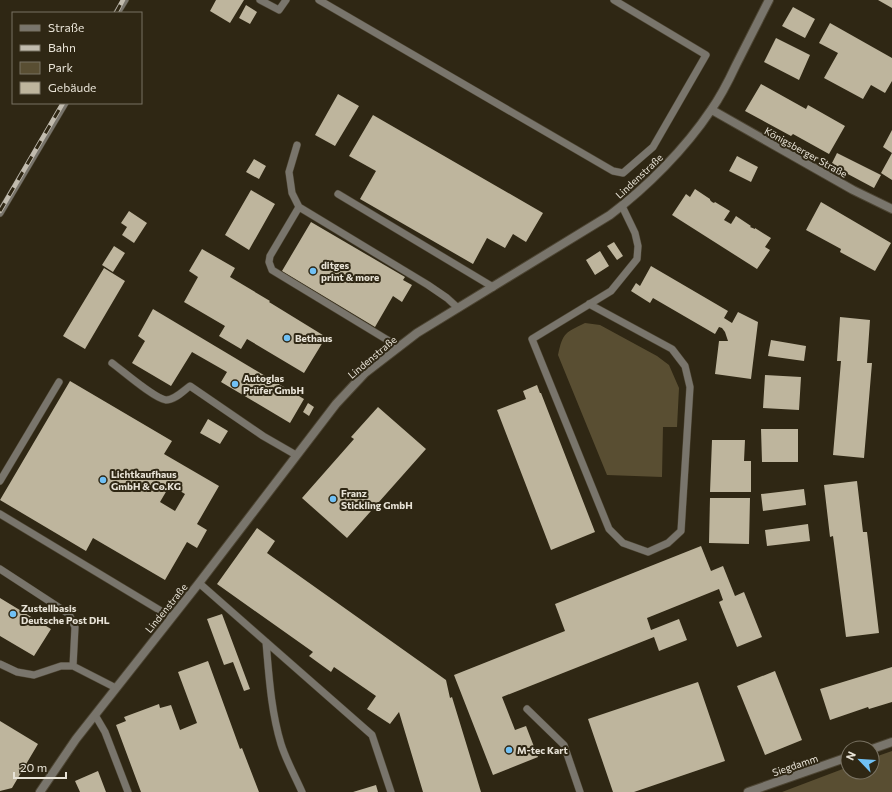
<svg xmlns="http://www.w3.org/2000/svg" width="892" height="792" viewBox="0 0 892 792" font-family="Commissioner,sans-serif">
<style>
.green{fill:#594e32}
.building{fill:#beb59d;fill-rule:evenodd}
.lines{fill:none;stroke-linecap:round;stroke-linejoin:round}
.service-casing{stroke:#4d4533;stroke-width:8}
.minor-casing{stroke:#4d4533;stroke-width:10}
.service{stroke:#79756c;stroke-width:7}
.minor{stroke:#79756c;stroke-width:8}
.rail-casing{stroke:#c1bbae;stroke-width:4.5}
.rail{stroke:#2f2714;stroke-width:3;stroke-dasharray:9;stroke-linecap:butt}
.poi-dot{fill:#71c1f5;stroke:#2f2714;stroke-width:1.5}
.labels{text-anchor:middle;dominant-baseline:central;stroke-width:4;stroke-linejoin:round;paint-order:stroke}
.street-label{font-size:10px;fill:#e8e3d7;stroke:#2f2714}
.poi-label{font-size:10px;font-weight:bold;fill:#e8e3d7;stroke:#2f2714;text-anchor:start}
</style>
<rect width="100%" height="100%" fill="#2f2714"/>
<!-- green -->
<path class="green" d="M585 323 600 325 657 356 669 365 679 388 677 427H663L662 477 607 475 558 355C563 332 565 333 585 323Z
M892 751V792H782L848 767V772H872V758Z"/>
<!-- building -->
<path class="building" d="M216 0H244L230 23 210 11Z
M878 0H892V8Z
M246 5 257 12 250 24 239 18Z
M793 7 815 19 805 38 782 26Z
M830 23 892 58V81L885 93 871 85 863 99 824 78 838 53 819 43Z
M776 38 810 55 799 80 764 62Z
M761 84 806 109 808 105 845 126 829 154 793 134 791 136 745 111Z
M338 94 359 106 335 146 315 135Z
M373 115 543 213 526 242 513 234 505 248 487 238 473 264 360 199 376 171 349 156Z
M892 130V180L881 173 892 153 883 147Z
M837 153 881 175 874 188 831 165Z
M737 156 758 167 751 182 729 171Z
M254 159 266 166 259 179 246 172Z
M695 189 710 199V200L712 202 714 203 715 202 730 211 724 220 731 224 736 216 751 226 750 227 755 229V228L771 238 765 247 770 250 757 269 672 215 686 194 690 197Z
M251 190 275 204 249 250 225 235Z
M821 202 891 243 875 271 840 252 841 249 806 230Z
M129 211 147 223 134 243 122 235 127 227 121 223Z
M311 222 405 277 403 280 412 285 402 302 393 296 375 327 282 271Z
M614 242 623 256 617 260 607 246Z
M114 246 125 253 113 272 102 265Z
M202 249 235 268 230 277 270 301 269 302 326 337 304 373 247 339 241 349 219 336 225 326 184 302 198 277 189 271Z
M600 251 609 266 595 275 586 260Z
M651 266 728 311 724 318 732 323 738 312 758 322 751 379 715 374 719 341H728L725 332 722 328 719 327 715 334 653 298 650 303 631 291 636 283 640 286Z
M104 268 125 281 85 349 63 336Z
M153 309 304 399 290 423 221 382 227 372 192 352 171 386 132 363 145 341 138 336Z
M840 317 870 320 867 363H872L864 458 833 455 841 361H837Z
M771 340 806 346 804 361 768 356Z
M765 375 801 377 799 410 763 408Z
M70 381 172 441 164 454 219 486 197 524 207 530 197 548 187 542 165 580 93 538 86 551 0 500ZM170 485 185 494 175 511 160 502Z
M537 385 540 393H541L595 532 551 550 497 410 526 399 523 391Z
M308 403 314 407 309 416 303 412Z
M378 407 426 449 347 538 302 498 354 439 351 437Z
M208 419 228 431 220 444 200 433Z
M761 429H798V462H762Z
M712 440H745L744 461H751V492H710Z
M857 481 863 532H867L879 633 846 637 833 536 830 537 824 485Z
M804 489 806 505 763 511 761 494Z
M710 498H750L749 544 709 543Z
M808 524 810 541 767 546 765 530Z
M257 528 275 541 267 553 446 680 450 698 452 697 481 792H423L399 712 390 724 367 709 376 696 334 667 331 672 309 656 313 652 217 584Z
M701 546 711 571 723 566 735 596 744 592 762 637 737 647 719 602 723 600 719 589 647 618 651 630 679 619 687 640 659 651 654 637 502 697 515 730 526 726 538 757 493 775 454 675 565 631 555 604Z
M0 598 51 629 34 656 0 636Z
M222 614 250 689 244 691 233 662 224 665 207 619Z
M208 661 240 749 242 748 259 792H141L116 725 126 721 124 717 159 704 160 708 171 705 180 730 197 723 178 672Z
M892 667V702L869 709 868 707 830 720 820 689Z
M775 671 802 740 765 755 737 686Z
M698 682 725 761 634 792H613L588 719Z
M0 721 38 744 12 788 0 791Z
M98 771 106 792H80L75 781Z
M376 785 378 792H353Z"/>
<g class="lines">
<!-- service casing -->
<g class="service-casing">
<path id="service" d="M260 0 279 10 286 0
M319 0 613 171 623 173 653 147 706 55 614 0
M117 13 125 0
M297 145 289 172 292 193 299 207
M338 194 493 287
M0 213 65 103
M589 304 672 349 685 366 690 387 681 531 668 543 648 552 623 543 609 529 532 339 611 291 637 259 638 246 635 233 622 206
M399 347 272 270 269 262 270 256 299 207 428 285 447 298 458 308
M112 363C123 371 155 399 166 400 175 400 183 391 190 386L263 436 296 455
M0 481 59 382
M0 514 171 617
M0 569 69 614 75 627 73 666
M199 583 372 735 391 792
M266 642C269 676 271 711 281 744 286 760 295 776 302 792
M0 664 17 672 34 675 61 666H73L116 688
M527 709 564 745 580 792
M95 715 105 732 128 792"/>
</g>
<!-- minor casing -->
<g class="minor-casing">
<path id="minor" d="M712 110 853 190 892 209
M872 749 892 742
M40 792 76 739 199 583 336 404 365 373 417 333 610 215C647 187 685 149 711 110 721 96 729 80 736 65 747 43 758 22 769 0
M748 792 848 757"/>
</g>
<!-- service -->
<use href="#service" class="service"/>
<!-- minor -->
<use href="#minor" class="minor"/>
<!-- rail casing -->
<g class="rail-casing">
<path id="rail" d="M116 13 123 0
M0 211 63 103"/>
</g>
<!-- rail -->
<use href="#rail" class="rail"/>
</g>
<!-- markers -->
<g class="poi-dot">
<circle cx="313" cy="271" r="4"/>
<circle cx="287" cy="338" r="4"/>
<circle cx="235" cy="384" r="4"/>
<circle cx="103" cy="480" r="4"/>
<circle cx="333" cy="499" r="4"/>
<circle cx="13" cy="614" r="4"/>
<circle cx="509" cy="750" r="4"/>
</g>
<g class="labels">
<!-- street labels -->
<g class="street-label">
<text transform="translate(806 152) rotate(29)">Königsberger Straße</text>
<text transform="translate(639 176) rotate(-43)">Lindenstraße</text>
<text transform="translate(372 357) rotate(-40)">Lindenstraße</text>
<text transform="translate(166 608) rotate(-51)">Lindenstraße</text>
<text transform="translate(795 765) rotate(-19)">Siegdamm</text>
</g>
<!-- poi labels -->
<g class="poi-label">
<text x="321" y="265">ditges<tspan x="321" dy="12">print &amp; more</tspan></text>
<text x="295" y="338">Bethaus</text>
<text x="243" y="378">Autoglas<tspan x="243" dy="12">Prüfer GmbH</tspan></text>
<text x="111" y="474">Lichtkaufhaus<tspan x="111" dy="12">GmbH &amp; Co.KG</tspan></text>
<text x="341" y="493">Franz<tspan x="341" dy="12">Stickling GmbH</tspan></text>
<text x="21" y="608">Zustellbasis<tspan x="21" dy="12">Deutsche Post DHL</tspan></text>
<text x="517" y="750">M-tec Kart</text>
</g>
</g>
<!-- legend -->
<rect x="12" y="12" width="130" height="92" fill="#2f2714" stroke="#797262"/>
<rect x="20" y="25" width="20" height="6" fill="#79756c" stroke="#797262"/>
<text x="48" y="32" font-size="12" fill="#e8e3d7">Straße</text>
<rect x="20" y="45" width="20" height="6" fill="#c1bbae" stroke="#797262"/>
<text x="48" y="52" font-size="12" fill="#e8e3d7">Bahn</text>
<rect x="20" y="62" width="20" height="12" fill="#594e32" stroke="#797262"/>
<text x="48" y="72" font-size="12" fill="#e8e3d7">Park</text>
<rect x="20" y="82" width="20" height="12" fill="#beb59d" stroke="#797262"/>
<text x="48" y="92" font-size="12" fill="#e8e3d7">Gebäude</text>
<!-- north arrow -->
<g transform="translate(860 760) rotate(295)"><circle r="19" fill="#2f2714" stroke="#797262"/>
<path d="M0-3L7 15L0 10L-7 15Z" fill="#71c1f5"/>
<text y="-6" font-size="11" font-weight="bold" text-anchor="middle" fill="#e8e3d7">N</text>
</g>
<!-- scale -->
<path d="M14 772v6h52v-6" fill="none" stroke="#e8e3d7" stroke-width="2"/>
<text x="20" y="772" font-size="12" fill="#e8e3d7" stroke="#2f2714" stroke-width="3" paint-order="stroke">20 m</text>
</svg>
